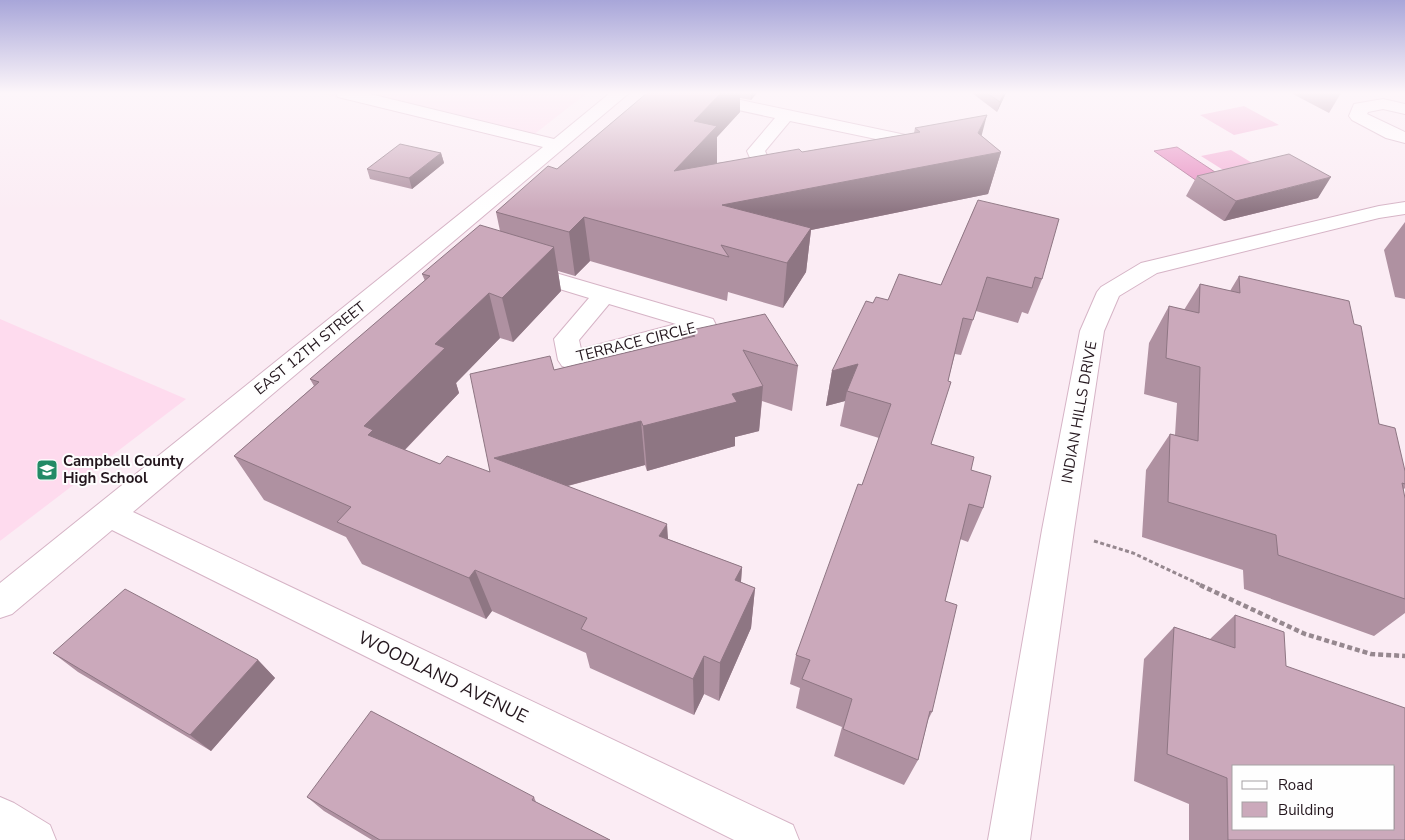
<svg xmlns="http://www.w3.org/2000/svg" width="1405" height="840" viewBox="0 0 1405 840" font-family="'Nunito Sans',sans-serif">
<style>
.built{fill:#fedbee}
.green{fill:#f4b2d7}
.water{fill:#e890c3;stroke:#ad6b91}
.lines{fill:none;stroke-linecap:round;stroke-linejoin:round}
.minor-casing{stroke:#d6b4c6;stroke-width:2}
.path-far1{stroke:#96888f;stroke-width:3;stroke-dasharray:4 2.5;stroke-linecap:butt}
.path{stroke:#96888f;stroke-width:4.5;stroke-dasharray:5 3;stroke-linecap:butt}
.minor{fill:#fff;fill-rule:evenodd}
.wall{fill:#af91a1}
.shaded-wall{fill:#8e7683}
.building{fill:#cba9bb;stroke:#8e7683;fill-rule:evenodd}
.labels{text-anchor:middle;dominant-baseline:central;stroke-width:4;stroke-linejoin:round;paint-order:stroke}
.street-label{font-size:15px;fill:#23161d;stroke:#fefefe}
.poi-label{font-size:15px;font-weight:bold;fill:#23161d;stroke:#fefefe;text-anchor:start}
.near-street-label{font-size:18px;fill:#23161d;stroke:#fefefe}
</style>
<rect width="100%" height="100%" fill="#fbecf4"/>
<!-- built -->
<path class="built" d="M318 93H587L523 143Z
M0 319 186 399 0 541Z"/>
<!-- green -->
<path class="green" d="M1244 106 1279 125 1234 135 1200 115Z
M1231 150 1257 166 1228 173 1201 156Z"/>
<!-- water -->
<path class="water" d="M1177 147 1221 176 1197 181 1154 151Z"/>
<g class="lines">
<!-- minor casing -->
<g class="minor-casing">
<path id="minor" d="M336 93H366L554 139 610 93H629L133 512 793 825 799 840H734L112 530 12 614 0 618V583L543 147 338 97Z
M675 93H708L915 137 921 138 924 142 921 146 904 149 898 148 895 143 790 121 765 151 769 160 795 165 798 169 795 173C783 176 767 172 755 169L747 151 775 118 683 98 677 97Z
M1383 99 1405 104V114L1383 109 1368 112 1367 114 1405 132V143L1386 138 1352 120 1349 116 1354 104Z
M1405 202V214L1379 218 1157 273 1119 296 1104 331 1074 530 1030 840H988L1042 530 1080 331 1097 292 1101 287 1141 263 1379 206Z
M525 264 713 319 716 325 713 331 571 369 562 366 558 360 554 339 589 298 517 276 514 271 517 266ZM609 304 676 324 581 349 579 340Z
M0 797 14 803 50 825 56 840H0Z"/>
</g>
<!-- path-far1 -->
<path class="path-far1" d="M1094 541 1133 553 1203 586"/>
<!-- path -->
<path class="path" d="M1200 585 1305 634 1371 654 1405 656"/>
<!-- minor -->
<use href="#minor" class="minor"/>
</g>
<!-- wall -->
<path class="wall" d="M647 93H757L751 100 740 98V112L717 137V163L802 152 914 133 915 128 982 136 1001 152 988 194 811 230 806 272 783 308 728 292 727 301 590 261 575 276 558 271 561 291 513 342 500 338 456 383 459 393 405 450 440 464 490 472 554 370 682 339V332L798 366 792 411 762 401 759 431 735 437V446L647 471 645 465 568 486 668 539 742 567 741 582 755 588 751 628 719 701 704 694 694 715 590 668 586 653 492 611 486 619 362 564 346 537 264 500 234 456 314 386 310 379 425 281 422 274 500 231 496 212 557 169Z
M972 93H1006L997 112Z
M1291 93H1341L1329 113Z
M441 153 444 163 412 189 370 179 367 169Z
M1197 176 1318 198 1224 221 1186 196Z
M978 200 1042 279 1028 314 1022 312 1018 323 976 311 961 355 955 354 931 444 971 470 983 508 968 542 960 539 945 601 932 712 928 720 918 760 904 785 834 756 842 727 796 708 800 688 790 684 796 655 862 485 879 438 840 426 845 401 826 406 832 371 873 303 888 300 941 285Z
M1405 222V299L1395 297 1384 250Z
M1239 276 1354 324 1379 424 1405 471V488L1403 490 1405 498V613L1374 636 1244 589 1243 570 1142 537 1146 470 1170 434 1175 435 1177 403 1144 394 1149 343 1169 306 1184 310 1200 284 1230 291Z
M1235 615 1286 666 1405 840H1189V804L1134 781 1144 659 1174 627 1210 639Z
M53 653 258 660 275 678 211 751 78 672Z
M307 797H534L536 802 610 840H372L324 811Z"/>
<!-- shaded-wall -->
<path class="shaded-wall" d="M721 93H740V112L717 137V167L674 171 694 121Z
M751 93H757L751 100Z
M1004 93H1006L997 112 1000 102Z
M987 115 976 157 1001 152 988 194 811 230 806 272 783 308 787 263 722 205 978 133Z
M441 153 444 163 412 189 409 178Z
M1331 177 1318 198 1224 221 1236 201Z
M584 217 590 261 575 276 569 232Z
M554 247 561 291 513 342 502 298Z
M489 293 500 338 456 383 459 393 390 465 368 435 364 426 435 344Z
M858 364 847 391 845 401 826 406 832 371Z
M763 386 759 431 735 437V446L647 471 643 426 732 394Z
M641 421 645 465 507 502 494 458Z
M667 524 670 566 659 536Z
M742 567 739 608 735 580Z
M475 570 492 611 486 619 469 578Z
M755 588 751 628 719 701 720 663Z
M704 656V694L694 715 693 679Z
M258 660 275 678 211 751 190 735Z"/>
<!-- building -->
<path class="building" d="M647 93H721L694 121 717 126 674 171 799 149 802 152 920 132 915 128 987 115 978 133 1001 152 722 205 811 228 787 263 721 245 729 257 584 217 569 232 496 212 548 166 557 169Z
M987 93H1004L1000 102Z
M400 144 441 153 409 178 367 169Z
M1289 154 1331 177 1236 201 1197 176Z
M978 200 1059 219 1042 279 1035 277 1032 288 987 277 973 320 963 318 948 381 951 382 931 444 974 457 971 470 991 476 983 508 969 504 945 601 957 605 932 712 930 711 918 760 843 729 852 699 802 679 810 660 796 655 858 484 862 485 891 404 847 391 858 364 832 371 866 301 873 303 876 297 888 300 899 274 941 285Z
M480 225 554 247 502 298 489 293 435 344 445 348 364 426 373 430 368 435 440 464 447 456 490 472 470 374 550 356 554 370 695 336 682 332 765 314 798 366 743 350 763 386 732 394 737 402 643 426 641 421 494 458 667 524 659 536 742 567 735 580 755 588 720 663 704 656 693 679 581 629 587 618 475 570 469 578 337 522 351 507 234 456 319 382 310 379 430 276 422 274Z
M1239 276 1349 301 1354 324 1361 326 1379 424 1395 428 1405 471V484L1402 483 1405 498V599L1278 555 1276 535 1168 502 1170 434 1198 441 1200 367 1166 358 1169 306 1199 313 1200 284 1240 293Z
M125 589 258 660 190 735 53 653Z
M1235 615 1284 632 1286 666 1405 708V840H1228L1227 778 1167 754 1174 627 1235 648ZM1234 766H1394V829H1234Z
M371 711 534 797 532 800 610 840H380L307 797Z"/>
<!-- sky -->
<linearGradient id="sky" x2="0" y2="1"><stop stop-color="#a8a6d9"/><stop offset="0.44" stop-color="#fdf6fa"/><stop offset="1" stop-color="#fdf6fa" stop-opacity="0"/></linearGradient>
<rect width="1405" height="211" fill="url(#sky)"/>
<!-- icons -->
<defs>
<g id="school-square" transform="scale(1.125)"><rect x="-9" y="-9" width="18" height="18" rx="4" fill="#238a66" stroke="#fefefe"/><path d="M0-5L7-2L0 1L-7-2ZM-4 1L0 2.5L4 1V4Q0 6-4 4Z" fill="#fff"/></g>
</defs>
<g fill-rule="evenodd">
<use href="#school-square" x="47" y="470"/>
</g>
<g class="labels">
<!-- street labels -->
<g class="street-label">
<text transform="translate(636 342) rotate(-14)">TERRACE CIRCLE</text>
<text transform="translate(310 348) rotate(-39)">EAST 12TH STREET</text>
<text transform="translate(1079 412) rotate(-80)">INDIAN HILLS DRIVE</text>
</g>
<!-- poi labels -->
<g class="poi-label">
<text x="63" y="461">Campbell County<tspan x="63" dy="17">High School</tspan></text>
</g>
<!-- near-street labels -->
<g class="near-street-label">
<text transform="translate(443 677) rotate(26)">WOODLAND AVENUE</text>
</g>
</g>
<!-- legend -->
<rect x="1232" y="765" width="162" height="65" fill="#fefefe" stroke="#a6a1a4"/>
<rect x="1242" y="781" width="25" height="8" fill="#ffffff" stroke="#a6a1a4"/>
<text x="1278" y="790" font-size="15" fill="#23161d">Road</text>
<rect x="1242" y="802" width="25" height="15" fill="#cba9bb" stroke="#a6a1a4"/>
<text x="1278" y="815" font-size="15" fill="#23161d">Building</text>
</svg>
